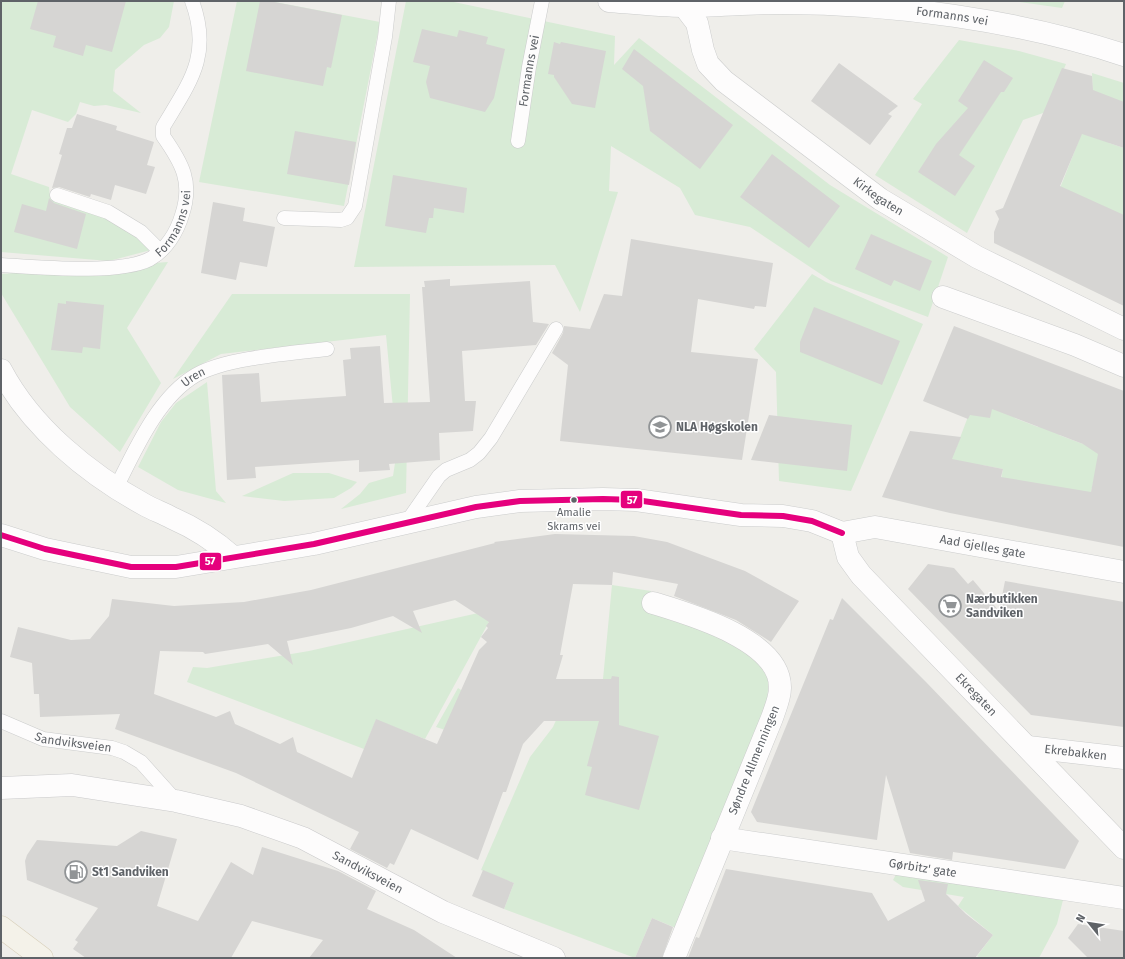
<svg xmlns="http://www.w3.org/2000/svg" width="1125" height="959" viewBox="0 0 1125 959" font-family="'Fira Sans',sans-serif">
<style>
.green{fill:#d8ebd6}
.building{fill:#d6d5d3;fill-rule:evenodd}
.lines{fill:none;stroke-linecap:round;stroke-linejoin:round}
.service-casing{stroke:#cbcccc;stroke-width:15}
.minor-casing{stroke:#cbcccc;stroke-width:23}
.secondary-casing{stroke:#cacacb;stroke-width:23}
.primary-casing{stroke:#d7ceb8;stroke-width:23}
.service{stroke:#fdfcfc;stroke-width:14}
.minor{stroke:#fdfcfc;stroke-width:22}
.secondary{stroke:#fdfcfc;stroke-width:22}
.primary{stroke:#f4f2e9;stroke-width:22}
.bus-1-casing{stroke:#fff;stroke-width:9}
.bus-1{stroke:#e5007d;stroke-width:6}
.bus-dot{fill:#5f6368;stroke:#fff;stroke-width:1.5}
.labels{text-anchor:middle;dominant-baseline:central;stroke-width:3;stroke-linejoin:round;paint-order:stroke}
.bus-label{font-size:11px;fill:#5f6368;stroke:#fff}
.street-label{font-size:12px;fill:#5f6368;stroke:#fff}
.poi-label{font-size:12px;font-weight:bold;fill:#5f6368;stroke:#fff;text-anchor:start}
.line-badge{stroke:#fff;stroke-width:1.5}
.badge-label{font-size:11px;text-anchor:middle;font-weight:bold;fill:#fff}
</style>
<rect width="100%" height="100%" fill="#efeeea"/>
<!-- green -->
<path class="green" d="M1 1H174L169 27 160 38 144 45 115 70 113 91 141 113 106 105 94 106 80 102 76 114 68 122 32 110 11 174 49 187 50 197C80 208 132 224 151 250L109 261 1 252Z
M237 1H270L380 22 344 206 199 182Z
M406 1H449L615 36 614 65 639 38 830 185 948 257 928 317 831 281 750 227 695 215 680 188 611 146 609 191 618 192 580 312 555 265 354 267Z
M1012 1H1065L1062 8Z
M959 40 1019 51 1066 64 1046 112 1023 120 967 233 875 175 922 104 913 99Z
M1092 73 1124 83V102L1109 143 1124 148V236L1056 198 1093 105Z
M168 262 127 328 161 383 120 452 70 407 1 293V274Z
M812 274 826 282 923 324 851 491 779 481 776 372 754 349Z
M232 294H410L406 493 341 509 360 494 369 483 393 476 395 463 398 460 386 335 221 354 173 379Z
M983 377 1015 418 1038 427 1046 408 1066 416 1059 435 1083 444 1111 433 1094 478 1090 497 1000 484 1003 469 982 465 979 480 933 462 955 451Z
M207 382 216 491 226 503 178 490 138 467 161 422 176 403Z
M293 473H329L357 482 351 488 334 498 284 501 242 496Z
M612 585 651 591 648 611C673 620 746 644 761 661 771 673 768 688 767 702L676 928 652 918 635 958 504 909 514 883 481 870 530 757 553 727 561 709 570 721H619V679H603Z
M496 609 425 739 376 720 364 749 187 682 193 667 207 668 309 651Z
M458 688 461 690 473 739 436 727Z
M899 869 1063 900 1057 924 1039 958H981L977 956 993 935 958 906 964 897 903 887 893 880Z"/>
<!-- building -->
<path class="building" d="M38 1H126L112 52 86 45 83 56 53 47 56 36 30 29Z
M260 1H269L342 15 331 68 327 67 323 86 246 71Z
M422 29 457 37 459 30 488 37 486 44 505 49 494 98 485 112 430 98 426 82 430 66 413 62Z
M554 42 560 44 561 42 606 51 595 108 572 104 554 77V75L548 74Z
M634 49 733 125 700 169 650 131 643 86 622 69Z
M984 60 1013 78 1004 92H1001L959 155 975 166 955 196 918 172 936 144 968 108 958 101Z
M839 63 898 106 888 114 892 116 870 145 811 101Z
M1062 68 1092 76 1093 90 1124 102V148L1082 134 1060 186 1124 215V306L994 243V232L999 219 995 211 1003 208Z
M77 114 117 126 116 130 154 142 147 165 155 167 146 194 115 185 111 200 91 194 90 197 59 187 52 188 62 155 59 154 67 128H72Z
M295 131 356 142 349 185 287 174Z
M772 154 840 206 809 248 740 197Z
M393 175 467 188 464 213 434 208 433 218H429L426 233 385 226Z
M49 198 54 203 86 214 77 249 14 232 22 204 46 211Z
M213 202 245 208 243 221 275 227 267 267 240 262 236 280 201 273Z
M871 234 932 261 920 291 894 280 891 286 855 269Z
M631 239 773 263 766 307 755 306 754 309 698 299 691 352 758 359 742 460 560 441 568 365 552 353 563 333 564 326 590 329 604 294 622 296Z
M450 279V286L530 281 533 322 549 324 536 345 462 351 465 401H476L473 431 439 433 440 460 389 464 390 470 359 472V460L255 467 256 478 227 480 222 375 259 373 261 402 346 396 343 360 351 359 350 348 380 346 384 403 430 402 422 287H425L424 281Z
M66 301 104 305 100 349 83 347 82 353 51 350 58 303 66 304Z
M814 307 900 341 882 385 800 352V342Z
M954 326 1124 391V547L950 513 882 497 910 431 961 437 952 459 1003 469 1001 477 1091 492 1098 454 1083 444 992 409 990 418 970 415 968 419 923 401Z
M769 415 852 425 847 471 751 460Z
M555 534 634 536 667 542 745 571 799 601 771 642 736 620 674 596 678 584 613 572 612 585 573 584 560 655H563L556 679H611L612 676 619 677V725L659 736 639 810 585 795 592 767 587 766 599 721H544L523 744 506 792H503L478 860 411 829 394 865 390 863 387 868 350 849 359 832 236 773 115 729 120 714 40 717 39 694H34L32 663 10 657 18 627 71 640 90 639 109 616 112 599 174 606 244 602 311 590 495 543 494 542ZM455 600 489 622 486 626 488 628 481 637 487 642 479 650 437 744 376 719 352 778 297 752 293 737 280 744 235 724 230 711 216 717 154 694 160 651 203 652 205 654 268 644 293 665 287 641 351 628 393 616 422 633 413 611Z
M928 564 954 568 968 584 973 580 999 611 1005 581 1124 602V727L1031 715 908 589Z
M842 598 926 682 1079 841 1065 869 953 852 952 860 910 853 886 775 877 840 757 822 751 812 830 619 833 620Z
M141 831 177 839 157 906 198 921 231 862 253 875 262 847 338 871 376 891 367 909 414 930 457 958H309L323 940 252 921 231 958H86L73 949 78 942 75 940 98 908 27 880 25 861 27 855 37 840 117 846Z
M726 869 872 893 888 921 925 901 918 880 948 884 946 894 966 914 993 935 975 958H688L696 937 699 938Z
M483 870 514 883 504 909 472 896Z
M652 918 673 927 662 958H635Z
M1078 924 1124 931V958H1088L1068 938Z"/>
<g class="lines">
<!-- service casing -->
<g class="service-casing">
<g id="service">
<path id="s1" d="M518 141 529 67 542 1"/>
<path d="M57 195 108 212 141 232 160 251"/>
<path d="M284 218 341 220 347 218 355 206 385 37 389 1"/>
<path id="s2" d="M1 265C37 267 119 275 150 259 166 250 177 232 182 215 193 182 182 163 163 136V127C190 82 212 55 192 1"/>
<path id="s3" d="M116 488C135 450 158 397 196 375 225 358 293 353 327 349"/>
<path d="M407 522 439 476 446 470 470 460 479 453 491 438 556 329"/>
<path id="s4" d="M1 721 43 739 112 748 124 752 141 762 176 801"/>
</g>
</g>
<!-- minor casing -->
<g class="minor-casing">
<g id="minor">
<path id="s5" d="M609 1C633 3 659 6 684 6 716 6 749 3 781 3 892 3 1018 20 1124 55"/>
<path id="s6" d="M684 6 697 23 703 50 708 64 724 81 880 199 977 257 1124 329"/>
<path d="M943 297 1075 345 1124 366"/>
<path d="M1 370C31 427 88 474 145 505 154 510 163 513 172 518 195 528 215 541 233 557"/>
<path id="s7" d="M842 533 848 557 861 575 1124 848"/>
<path id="s8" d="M842 533 875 527 1124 572"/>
<path d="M1 535 45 549 131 567H176L314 544 476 507 520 501 603 499 636 500 741 515 783 516 812 521 842 533"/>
<path d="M653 603C689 614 781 640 780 688 780 698 775 709 772 718L674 958"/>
<path id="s9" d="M1028 747 1124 758"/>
<path id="s10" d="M722 838 1124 898"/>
</g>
</g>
<!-- secondary casing -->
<g class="secondary-casing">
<g id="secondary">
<path id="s11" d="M1 788 72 785 176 801 241 816 303 838 443 912 554 958"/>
</g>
</g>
<!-- primary casing -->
<g class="primary-casing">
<path id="primary" d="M1 927 42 958"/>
</g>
<!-- service -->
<use href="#service" class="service"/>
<!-- minor -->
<use href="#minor" class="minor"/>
<!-- secondary -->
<use href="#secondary" class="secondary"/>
<!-- primary -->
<use href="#primary" class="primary"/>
<!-- bus-1 casing -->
<g class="bus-1-casing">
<path id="bus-1" d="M1 535 45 549 131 567H176L314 544 476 507 520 501 603 499 636 500 741 515 783 516 812 521 842 533"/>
</g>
<!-- bus-1 -->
<use href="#bus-1" class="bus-1"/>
</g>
<!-- icons -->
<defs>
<g id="university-ring" transform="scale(1.15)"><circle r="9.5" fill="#fff" stroke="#919496" stroke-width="1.5"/><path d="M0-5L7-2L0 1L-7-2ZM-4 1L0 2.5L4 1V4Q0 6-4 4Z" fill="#919496"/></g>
<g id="supermarket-ring" transform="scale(1.15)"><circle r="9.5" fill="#fff" stroke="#919496" stroke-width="1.5"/><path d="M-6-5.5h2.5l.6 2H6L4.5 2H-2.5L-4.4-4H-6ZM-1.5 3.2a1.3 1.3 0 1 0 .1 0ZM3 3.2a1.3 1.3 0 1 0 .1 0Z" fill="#919496"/></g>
<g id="fuel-ring" transform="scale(1.15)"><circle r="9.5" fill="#fff" stroke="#919496" stroke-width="1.5"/><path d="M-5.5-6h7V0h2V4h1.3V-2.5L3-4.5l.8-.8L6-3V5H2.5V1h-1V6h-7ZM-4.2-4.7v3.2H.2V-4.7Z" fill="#919496"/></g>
</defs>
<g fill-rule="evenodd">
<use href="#university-ring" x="660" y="427"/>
<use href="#supermarket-ring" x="950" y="606"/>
<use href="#fuel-ring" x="76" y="872"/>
</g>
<!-- markers -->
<circle class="bus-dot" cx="574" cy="500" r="3.5"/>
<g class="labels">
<!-- bus labels -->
<g class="bus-label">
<text x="574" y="512">Amalie<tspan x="574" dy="14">Skrams vei</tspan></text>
</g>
<!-- street labels -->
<g class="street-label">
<text stroke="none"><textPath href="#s5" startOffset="344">Formanns vei</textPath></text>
<text stroke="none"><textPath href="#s1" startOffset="71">Formanns vei</textPath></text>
<text stroke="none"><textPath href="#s6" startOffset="280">Kirkegaten</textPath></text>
<text stroke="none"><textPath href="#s2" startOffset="195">Formanns vei</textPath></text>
<text stroke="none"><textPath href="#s3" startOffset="137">Uren</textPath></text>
<text stroke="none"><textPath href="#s8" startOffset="143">Aad Gjelles gate</textPath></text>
<text stroke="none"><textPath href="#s7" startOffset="213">Ekregaten</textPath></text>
<text stroke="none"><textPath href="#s4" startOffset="76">Sandviksveien</textPath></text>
<text stroke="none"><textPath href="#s9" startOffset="48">Ekrebakken</textPath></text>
<text transform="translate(754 760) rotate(-68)">Søndre Allmenningen</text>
<text stroke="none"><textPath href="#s10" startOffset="203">Gørbitz' gate</textPath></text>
<text stroke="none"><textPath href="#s11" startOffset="382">Sandviksveien</textPath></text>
</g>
<!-- poi labels -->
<g class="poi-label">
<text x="676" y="427">NLA Høgskolen</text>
<text x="966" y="599">Nærbutikken<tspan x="966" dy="14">Sandviken</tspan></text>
<text x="92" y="872">St1 Sandviken</text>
</g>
</g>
<g class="line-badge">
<rect x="620" y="490" width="23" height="19" rx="4" fill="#e5007d"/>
<rect x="199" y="552" width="23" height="19" rx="4" fill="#e5007d"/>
</g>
<g class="badge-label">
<text x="632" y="504">57</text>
<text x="210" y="565">57</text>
</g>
<!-- border -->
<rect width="1125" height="959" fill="none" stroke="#5f6368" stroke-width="4"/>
<!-- north arrow -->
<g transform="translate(1089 923) rotate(300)" stroke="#ffffff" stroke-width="3" paint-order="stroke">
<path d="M0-3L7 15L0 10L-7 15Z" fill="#5f6368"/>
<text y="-6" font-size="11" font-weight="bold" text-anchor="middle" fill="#5f6368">N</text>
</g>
</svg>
